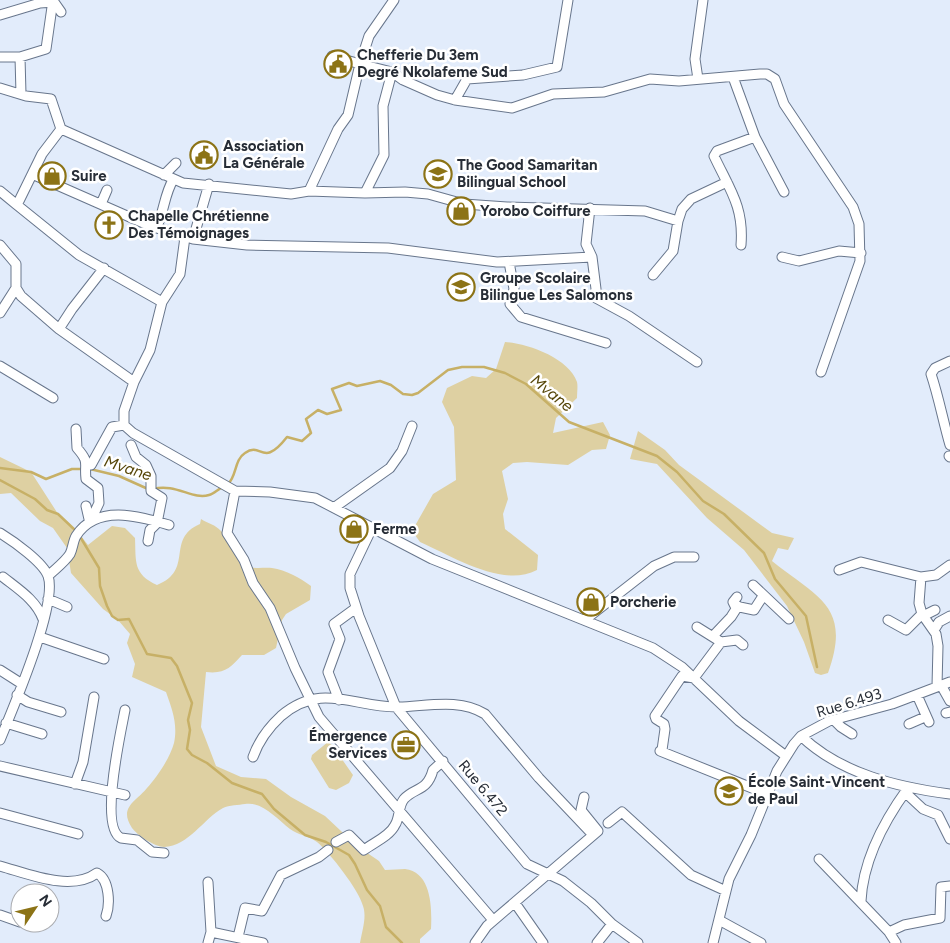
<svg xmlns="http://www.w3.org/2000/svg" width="950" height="943" viewBox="0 0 950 943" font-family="Figtree,sans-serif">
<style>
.green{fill:#ded0a2}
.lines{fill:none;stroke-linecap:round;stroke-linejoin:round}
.stream{stroke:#c7b066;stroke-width:2.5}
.minor-casing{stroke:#68768c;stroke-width:11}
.minor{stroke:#fff;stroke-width:9}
.labels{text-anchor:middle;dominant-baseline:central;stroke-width:5;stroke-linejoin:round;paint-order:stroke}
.poi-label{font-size:15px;font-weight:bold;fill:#272d36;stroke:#fff;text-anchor:start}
.street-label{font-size:15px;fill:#272d36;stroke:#fff}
.water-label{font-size:16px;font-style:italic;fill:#564609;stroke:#fff}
</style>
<rect width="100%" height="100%" fill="#e2ecfb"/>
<!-- green -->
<path class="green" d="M505 342C527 343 569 358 577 382 578 386 577 393 577 398L556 418 553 433 603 422 610 435 606 449 592 450 568 465 527 462 513 463 502 471 508 499 503 514 505 529 538 555 537 570C502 588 454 557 420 542L412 531 433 494 456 480 454 427 442 402 447 388 472 376 486 378 496 369Z
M638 431 665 450 679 465 772 533 794 538 788 550 778 548 772 561C818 598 852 606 828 673L821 675 815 673 804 642 787 606 744 550 707 518 657 464 630 459Z
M0 457 31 472 60 517 77 531 88 545 112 526 125 528 135 538C136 562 133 574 157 585 195 570 165 539 200 524L201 519C207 523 216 525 221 531 230 540 235 560 245 565 255 570 262 567 272 568 286 570 300 578 311 586L310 600 286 614 282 620 276 648 264 655H242C230 668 225 674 206 672L201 727 216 766 241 777 266 779 291 797 325 816 357 846 379 861 385 870C392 870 399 869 405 869 432 872 432 909 431 929L420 939V943H360C362 931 367 917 363 906 359 890 330 853 317 842 309 836 298 835 290 829 277 819 262 801 245 804 239 805 229 805 223 808 203 819 189 846 164 847 155 847 137 835 132 828 118 807 137 801 147 788 157 777 170 758 174 743 178 724 172 709 166 692L132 677 135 664 127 643 130 634 118 620 103 609 71 573 67 548 53 528 40 521 11 493 0 494Z
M328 742 332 745 353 775 349 783 336 790 329 788 311 759 312 755Z"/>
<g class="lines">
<!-- stream -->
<path class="stream" d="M0 468 31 472 46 479 72 469H82
M90 469 119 476 148 489
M0 480 35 499 47 510 58 514 76 531
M228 484C237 476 234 460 245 453 262 441 262 469 287 437L302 441 311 433 306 419 318 410 327 414 341 410 332 389 349 383 357 386 380 381 391 385 403 394 412 395 418 393 448 370 462 367H484L505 373 526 384 569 422 657 456 677 472 703 501 724 514 764 553 775 579 806 616 817 667
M153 489C176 483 192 500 209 495 214 494 218 489 223 487
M79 535 99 568 100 586 107 606 112 616 118 620 129 619 147 654 171 658 177 666 192 703 188 720 190 730 187 749 192 755 207 763 232 783 262 794 274 809 305 835 326 842 349 855 355 864 367 890 380 906 386 927 402 943"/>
<!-- minor casing -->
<g class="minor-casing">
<path id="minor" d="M394 0 369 36 360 64 392 72 403 80 437 95 455 100 512 108 553 94 604 92 650 79 679 81 760 74H767L775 79 784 104 853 207 859 224 860 261 821 372
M0 15 40 3 54 2 61 12
M0 57H20L46 49 53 0
M20 57 21 94
M733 77 755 137 784 192
M698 79 695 59 703 0
M0 88 26 96 51 99 61 129
M455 100 467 79 523 75 557 67 568 0
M34 175 150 226 158 224C164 210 165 193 173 180
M164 175 176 163
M0 191 17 205 42 154 61 129 183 183 291 194 309 191 338 129 348 115 360 64 332 56
M309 191 365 193 384 155 383 106 392 72
M365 193 405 192 428 194 464 204 507 207 645 211 678 221
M101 204 107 190
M17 205 79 255 162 302
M590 208 586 244 592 257 596 289 594 297 629 316 697 362
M150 226 193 239 247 245 388 248 497 262 592 257
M193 239 209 184
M0 245 16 264V288L21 296 59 329 134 382 124 411V425L112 427 91 465H88
M741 245C744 207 730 190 714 156L717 151 755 137
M782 257 799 261 839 251 861 253
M509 262 514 289 510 304 521 317 606 343
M653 275 673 251 678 221 682 209 691 199 727 182
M0 313 16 288
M59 329 72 309 104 268
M950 361 935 368 931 374C939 398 943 421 950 445
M0 366 53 398
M134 382 150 350 162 302 180 274 185 237
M124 425 133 433 235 491 270 492 315 498 432 559 653 648 682 667 739 721 786 756
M76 429 77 448C90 463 84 462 86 479L98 488 99 503 90 522
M131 445 136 457 146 465 151 476V491L162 498 157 523 150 530 148 541
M949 456 950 457
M235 491 227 533 244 560 253 583 270 608 295 668 319 717 493 920
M86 506 89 519
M335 507 390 468 402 451 412 426
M372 528 350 574V588L359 616 396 707 527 864 563 881 591 903 612 924 638 943
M0 533C13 541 43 562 48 576 58 604 13 708 0 740
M839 570 861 562 921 577
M48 576C55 569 64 563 70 554 73 548 73 541 76 536 97 504 138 516 169 525
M3 577C18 589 36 600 43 619
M753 585 789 619
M737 597 733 602 735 606 754 610 763 596
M48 599 67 607
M923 616 935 610
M586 619 654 566 674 557H694
M888 620 906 630 922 614
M697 627 721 642 737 640 743 645
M934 630 939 622 950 616
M713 636 731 617 738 606
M40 637 104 659
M721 642 694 678 682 676 655 716 656 719 664 724 665 729 662 750 660 751 767 794
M0 670 22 684
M941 685 950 701
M937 686 938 646 936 634 922 614 919 603 921 577 936 575 950 565
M17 695 28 702 61 712
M917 695 929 722
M339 700 328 672 340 639 334 624 356 608
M125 710C121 731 99 828 121 838L137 840 152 852 164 853
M946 713 950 712
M834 720 841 727 852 734
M6 723 42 734
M909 724 925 717
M801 736C841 774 897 787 950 794
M253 757C259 740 268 728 281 716 322 681 354 708 399 707 428 706 460 698 485 714L539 778 593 835
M0 766 125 795
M75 784 83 762 94 697
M908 788V795L923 809 938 815 950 839
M0 813 78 834
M608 823 622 812 691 875 726 891
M336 842 349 835 364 850C373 843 390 836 395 825 400 818 398 806 404 799 415 787 427 792 433 770L443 761
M819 859 889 932
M0 866C29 874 71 892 97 873 110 880 110 905 106 916
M208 882 211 932 208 943
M861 901C863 860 884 821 908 788
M515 903 543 943
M0 915 20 922
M719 920 761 943
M24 923 31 925
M211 932 263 943
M238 937 245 908 262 911 281 875 319 857 328 850
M475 943 487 926 598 831 581 810 584 797
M597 943 612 924
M713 943 729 879 751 835 777 771 794 744 801 736 829 721 892 704 950 682
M896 943 889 932 904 925 940 918 941 887 950 886"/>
</g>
<!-- minor -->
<use href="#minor" class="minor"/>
</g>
<!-- icons -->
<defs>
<g id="civic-ring" transform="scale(1.4375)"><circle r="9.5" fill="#fff" stroke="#8c7316" stroke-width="1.5"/><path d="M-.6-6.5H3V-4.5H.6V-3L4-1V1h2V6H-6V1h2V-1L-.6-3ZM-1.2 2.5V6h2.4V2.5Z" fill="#8c7316"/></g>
<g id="school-ring" transform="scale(1.4375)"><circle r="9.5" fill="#fff" stroke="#8c7316" stroke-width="1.5"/><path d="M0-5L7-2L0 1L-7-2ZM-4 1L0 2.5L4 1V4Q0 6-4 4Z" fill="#8c7316"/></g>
<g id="shop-ring" transform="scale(1.4375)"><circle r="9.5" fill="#fff" stroke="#8c7316" stroke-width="1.5"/><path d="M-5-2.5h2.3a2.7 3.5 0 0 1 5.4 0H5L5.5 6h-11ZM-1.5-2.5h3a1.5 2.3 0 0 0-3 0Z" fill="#8c7316"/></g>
<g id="church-ring" transform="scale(1.4375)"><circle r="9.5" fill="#fff" stroke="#8c7316" stroke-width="1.5"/><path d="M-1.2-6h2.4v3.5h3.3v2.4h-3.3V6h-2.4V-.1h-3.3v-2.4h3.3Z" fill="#8c7316"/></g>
<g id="office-ring" transform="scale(1.4375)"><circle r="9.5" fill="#fff" stroke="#8c7316" stroke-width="1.5"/><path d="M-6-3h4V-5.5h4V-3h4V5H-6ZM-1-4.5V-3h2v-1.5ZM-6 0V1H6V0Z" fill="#8c7316"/></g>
</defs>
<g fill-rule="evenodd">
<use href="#civic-ring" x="338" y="64"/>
<use href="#civic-ring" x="204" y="155"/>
<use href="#school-ring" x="438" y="174"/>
<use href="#shop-ring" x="52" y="176"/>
<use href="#shop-ring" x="461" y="211"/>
<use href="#church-ring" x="109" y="225"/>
<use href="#school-ring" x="461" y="287"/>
<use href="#shop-ring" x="354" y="529"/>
<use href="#shop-ring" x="591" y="602"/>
<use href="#office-ring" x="406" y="745"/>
<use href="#school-ring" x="729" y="791"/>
</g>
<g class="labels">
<!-- poi labels -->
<g class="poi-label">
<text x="357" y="55">Chefferie Du 3em<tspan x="357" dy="17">Degré Nkolafeme Sud</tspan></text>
<text x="223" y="146">Association<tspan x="223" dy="17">La Générale</tspan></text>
<text x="457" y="165">The Good Samaritan<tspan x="457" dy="17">Bilingual School</tspan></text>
<text x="71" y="176">Suire</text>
<text x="480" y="211">Yorobo Coiffure</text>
<text x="128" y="216">Chapelle Chrétienne<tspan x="128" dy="17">Des Témoignages</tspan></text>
<text x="480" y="278">Groupe Scolaire<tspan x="480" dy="17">Bilingue Les Salomons</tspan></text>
<text x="373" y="529">Ferme</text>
<text x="610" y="602">Porcherie</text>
<text x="387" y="736" text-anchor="end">Émergence<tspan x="387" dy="17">Services</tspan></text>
<text x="748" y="782">École Saint-Vincent<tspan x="748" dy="17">de Paul</tspan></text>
</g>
<!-- street labels -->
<g class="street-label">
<text transform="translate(849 703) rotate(-17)">Rue 6.493</text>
<text transform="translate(483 788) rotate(50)">Rue 6.472</text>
</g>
<!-- water labels -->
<g class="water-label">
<text transform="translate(552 393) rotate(39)">Mvane</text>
<text transform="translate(128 468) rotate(18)">Mvane</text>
</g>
</g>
<!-- north arrow -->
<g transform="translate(35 908) rotate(55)"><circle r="24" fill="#ffffff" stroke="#a9abaf"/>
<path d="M0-4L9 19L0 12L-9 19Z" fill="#8c7316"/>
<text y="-8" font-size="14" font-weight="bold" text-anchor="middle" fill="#272d36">N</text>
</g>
</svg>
